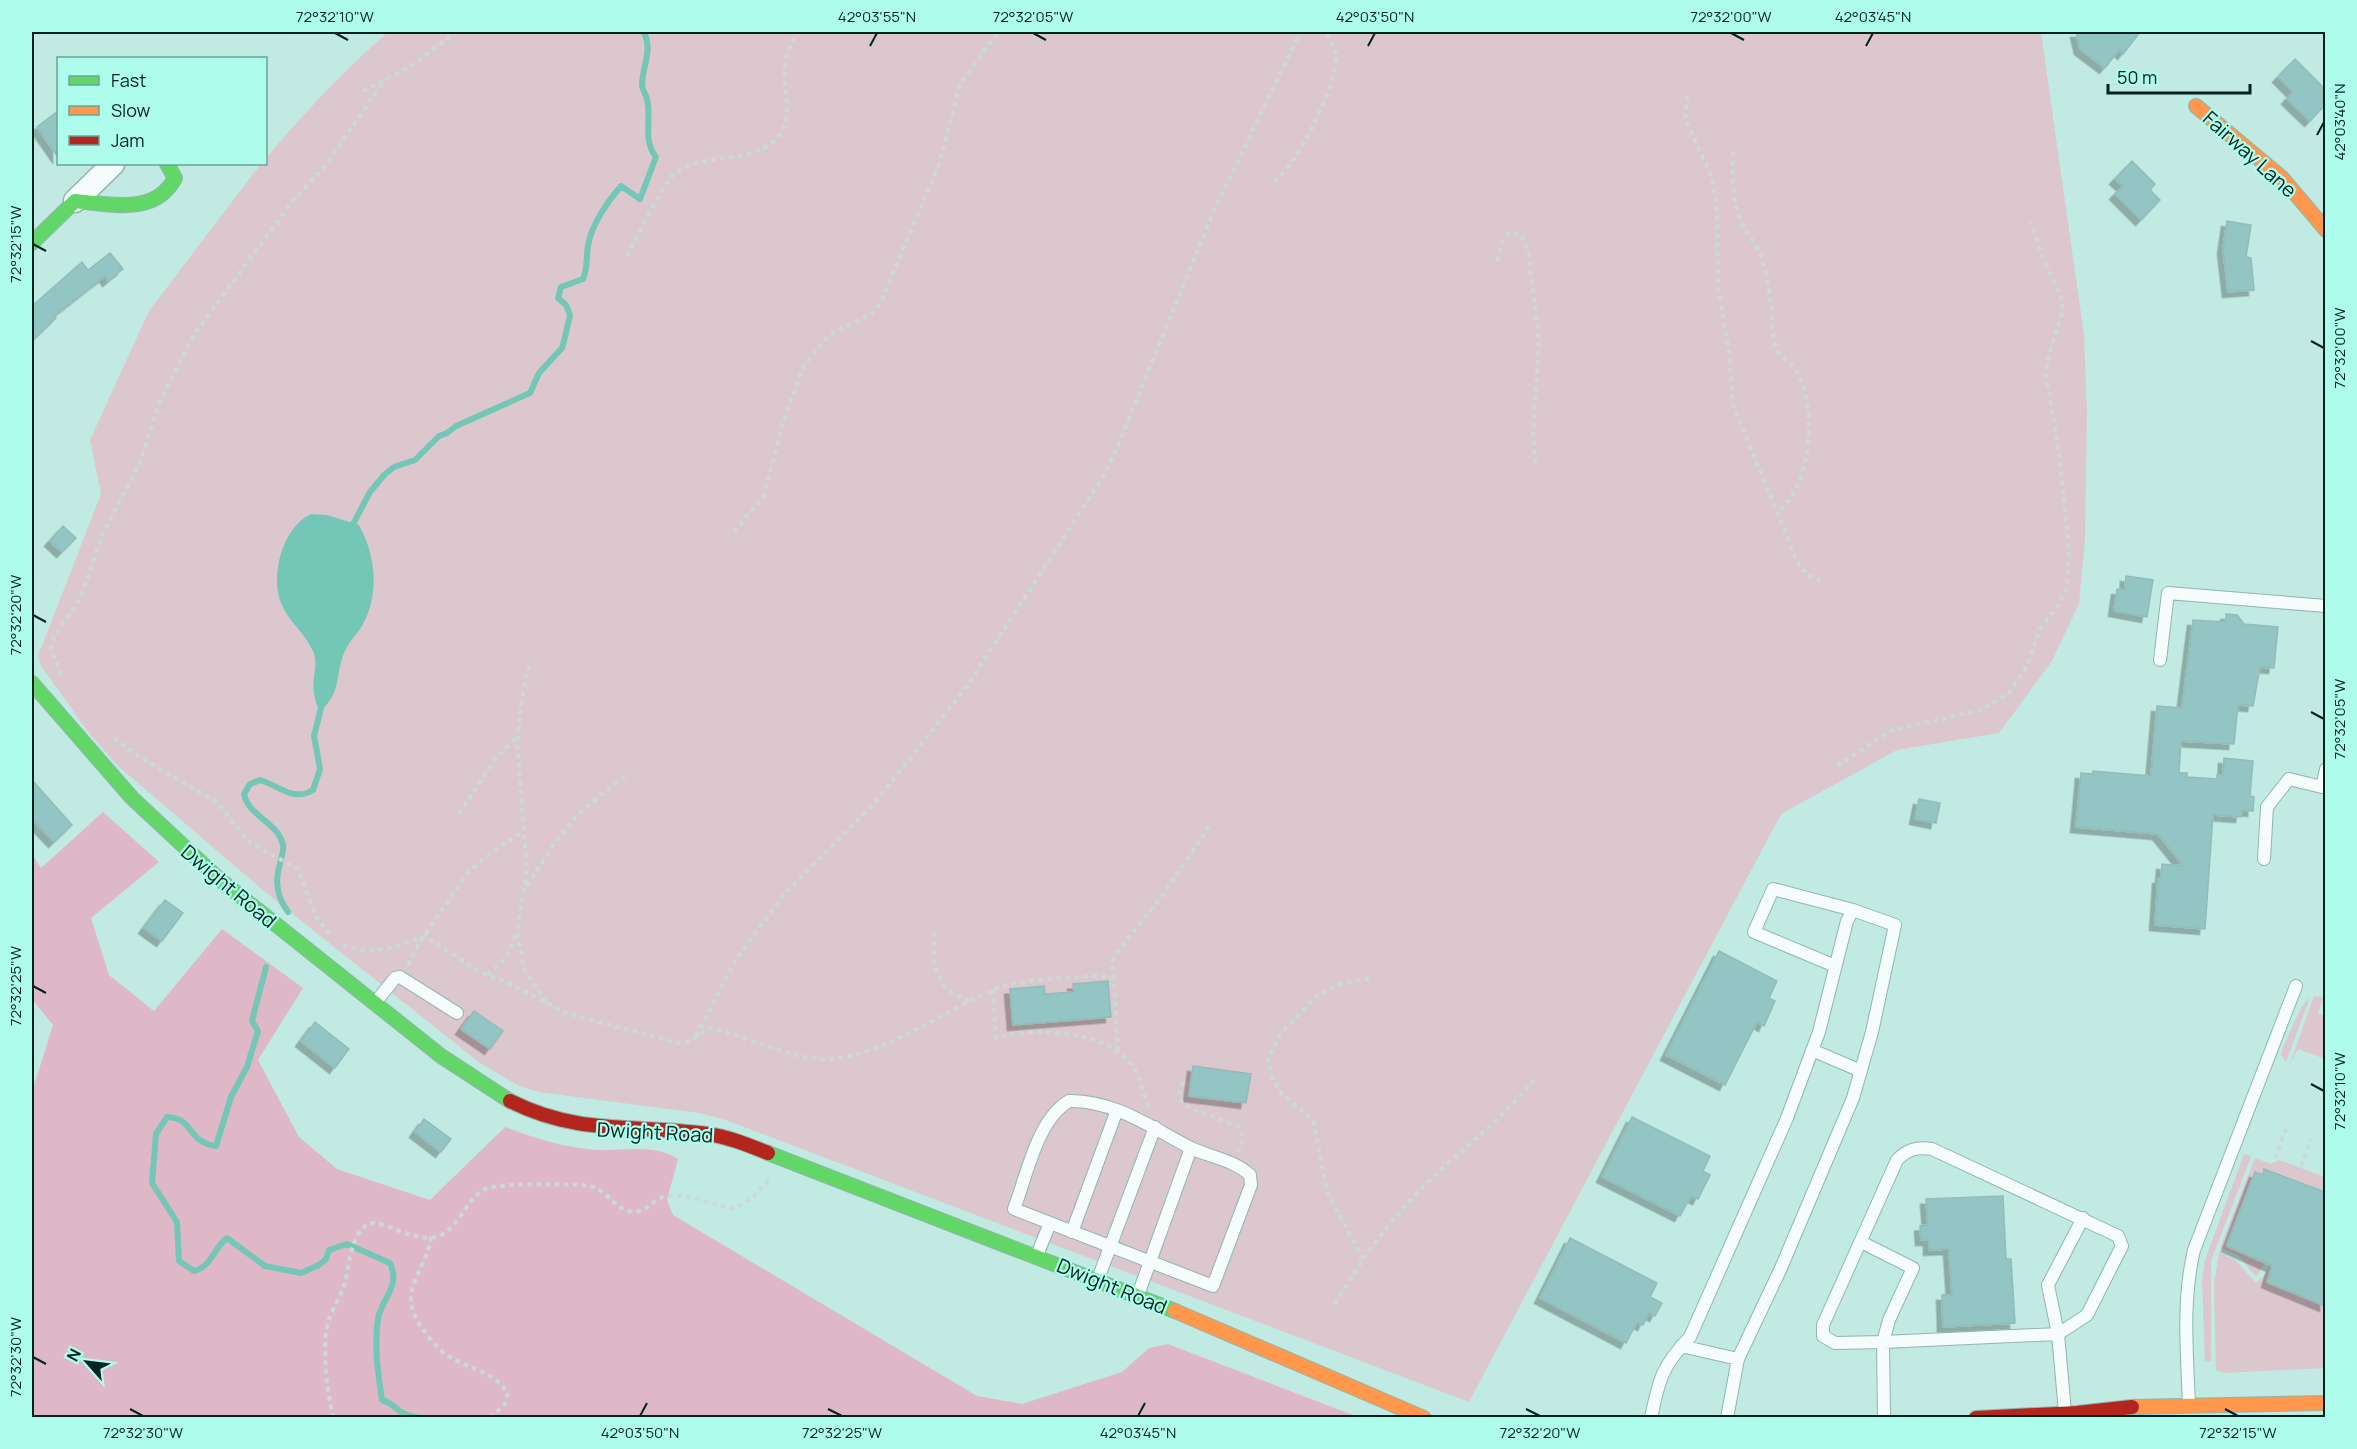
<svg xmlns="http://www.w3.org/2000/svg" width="2357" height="1449" viewBox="0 0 2357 1449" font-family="Manrope,sans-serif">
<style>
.green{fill:#dcc7cf}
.forest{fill:#dfb8c7}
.water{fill:#74c6b7}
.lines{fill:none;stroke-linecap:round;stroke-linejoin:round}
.stream{stroke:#74c6b7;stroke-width:6}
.building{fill:#92c5c3;stroke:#93bcb9;stroke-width:1.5;filter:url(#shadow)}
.lane-casing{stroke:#8fb6af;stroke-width:14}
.street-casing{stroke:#8fb6af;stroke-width:25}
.fast-casing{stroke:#8fb6af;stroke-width:16}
.slow-casing{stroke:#8fb6af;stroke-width:16}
.jam-casing{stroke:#8fb6af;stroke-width:16}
.path{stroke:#ccdad7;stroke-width:4;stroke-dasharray:4.5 4.5;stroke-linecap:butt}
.lane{stroke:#f6fcfb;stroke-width:12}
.street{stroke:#f6fcfb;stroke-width:22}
.fast{stroke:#63d668;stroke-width:14}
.slow{stroke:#ff974d;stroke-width:14}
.jam{stroke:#b3261e;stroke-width:14}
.ticks{fill:none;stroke:#02231e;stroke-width:2}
.labels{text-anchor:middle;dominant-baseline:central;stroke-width:4.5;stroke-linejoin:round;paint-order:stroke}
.street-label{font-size:20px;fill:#02231e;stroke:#aefcec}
.neatline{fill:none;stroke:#02231e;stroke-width:2}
.ticks-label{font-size:15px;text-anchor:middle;fill:#02231e}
</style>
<defs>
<filter id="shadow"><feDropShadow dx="-5.5" dy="5.5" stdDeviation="0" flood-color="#0004"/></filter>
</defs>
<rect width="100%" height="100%" fill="#c0eae2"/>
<!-- green -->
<path class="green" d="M388 32H2041L2084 335 2087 413 2085 539 2079 604 2052 661 1999 733 1897 750 1781 814 1469 1402 723 1119 699 1113 538 1092 519 1086 480 1063 265 892 117 765 89 733 41 666 38 656 101 494 90 440 149 311 253 174 261 164H266V158C304 113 344 70 388 32Z
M2314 996 2324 997 2318 1013 2325 1016V1059L2298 1049 2290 1064Z
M2310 997 2286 1062 2281 1054 2283 1047 2301 1008Z
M2244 1154 2251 1157 2211 1261V1361L2205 1362 2202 1281 2205 1260Z
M2255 1158 2271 1164 2279 1160 2325 1177V1192L2265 1169 2263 1175 2255 1172 2225 1245 2266 1262 2256 1277 2239 1256 2220 1248Z
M2219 1252 2235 1260 2256 1283 2266 1274 2269 1264 2273 1265 2267 1282 2325 1306V1368L2224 1373 2216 1370 2214 1285Z"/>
<!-- forest -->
<path class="forest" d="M103 812 159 862 91 918 109 975 154 1011 222 929 303 988 258 1060 299 1137 337 1169 430 1200 505 1127C532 1137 558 1146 587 1149 617 1153 652 1142 678 1159L667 1200 673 1215 977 1396 1022 1404 1122 1372 1149 1348 1168 1344 1358 1417H32V1092L53 1025 32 999V854L41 868Z"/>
<!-- water -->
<path class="water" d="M311 514 327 515 359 525C376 556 380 595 362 626 357 634 350 641 346 649 334 672 343 693 320 711 305 684 322 667 312 649 304 632 288 621 281 603 270 574 283 527 311 514Z"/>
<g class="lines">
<!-- stream -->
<path class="stream" d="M351 528 370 492 385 474 394 467 415 460 439 436 447 433 456 426 530 393 539 373 562 348 565 337 570 315 566 305 558 298 561 287 583 279C588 267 586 258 588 246 591 225 608 201 621 186L640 199 656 157C642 139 652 120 647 99 646 95 643 91 642 86 642 66 653 52 644 32
M288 912C277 897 274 882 280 864 281 858 284 851 283 845 278 822 248 816 244 794L250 784 260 780C280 786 293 802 313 790L320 769 314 736 322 704
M266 967 252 1021 258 1031 247 1067 231 1097 216 1146C186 1142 195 1118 167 1117L156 1134 152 1183 177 1222 179 1261 194 1271C213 1266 213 1248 227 1238L265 1266 301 1273 319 1265 326 1259 329 1250 347 1244 390 1263C401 1287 382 1297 378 1319 374 1346 378 1374 382 1400 399 1405 394 1415 421 1418"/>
</g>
<!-- building -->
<path class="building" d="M2076 32H2140L2123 54 2119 50 2105 68 2080 49Z
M2295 59 2325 89V105L2310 121 2287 99 2293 92 2278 77Z
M58 111V157L37 127Z
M2132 161 2155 184 2150 190 2160 200 2141 220 2115 194 2123 186 2115 179Z
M2227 221 2251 225 2246 257 2251 258 2254 290 2228 292 2223 249Z
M110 253 123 269 108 281 105 276 54 316 56 318 32 341V306L82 262 88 270Z
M63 526 76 538 62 552 50 541Z
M2126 576 2153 580 2147 617 2114 611 2117 589 2125 590Z
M2226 614 2237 615 2244 624 2278 627 2274 668 2260 667 2253 706 2238 705 2234 744 2181 741 2179 773H2187V777L2217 779V775H2223L2224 758 2253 761 2250 796 2254 797 2253 811 2242 810 2241 817 2213 815 2205 929 2155 925 2158 878H2161L2162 864 2184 866 2158 834 2076 827 2081 773 2093 774V771L2151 776 2157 706 2182 708 2193 620 2226 622Z
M32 780 72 825 54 842 32 819Z
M1919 799 1940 803 1936 823 1915 819Z
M165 900 183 913 162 941 144 928Z
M1719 951 1777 981 1769 998 1775 1001 1764 1026 1757 1022 1725 1085 1666 1055Z
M1108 981 1111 1017 1013 1025 1010 989 1044 986 1045 994 1074 992 1073 984Z
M474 1011 503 1031 490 1049 461 1029Z
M315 1022 349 1049 335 1068 301 1041Z
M1193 1066 1251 1074 1246 1103 1189 1096Z
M1632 1117 1710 1156 1703 1171 1710 1175 1698 1199 1691 1196 1680 1216 1602 1177Z
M424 1119 451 1139 441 1152 415 1132Z
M2264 1169 2325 1192V1306L2267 1282 2272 1266 2227 1246 2255 1172 2263 1175Z
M2003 1196 2006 1259H2011L2015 1323 1943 1327 1942 1295H1952L1949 1249 1929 1250V1240H1921L1920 1226 1928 1225 1926 1199Z
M1570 1238 1657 1283 1650 1297 1662 1303 1655 1316 1649 1313 1643 1325 1637 1322 1626 1343 1540 1298Z"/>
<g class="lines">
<!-- lane casing -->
<g class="lane-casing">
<path id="lane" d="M2160 660 2168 593 2326 606
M2264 859 2267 807 2289 779 2322 787 2326 769
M1835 966 1754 932 1773 889 1853 910
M375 1003 395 978 400 977 457 1013
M1812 1050 1861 1071
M1069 1101C1114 1100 1152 1128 1191 1148 1210 1157 1234 1160 1250 1175L1251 1185 1213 1286 1014 1209C1027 1175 1037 1120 1069 1101Z
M1072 1232 1117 1110
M1861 1242 1913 1268 1889 1320 1883 1342 1835 1343 1823 1336V1325L1897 1160C1908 1149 1916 1147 1932 1149L2118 1236 2122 1246 2087 1315 2058 1334 2048 1285 2083 1218
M1037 1255 1050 1223
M1098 1279 1155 1127
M1138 1295 1191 1148
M1681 1346 1738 1359
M2189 1405C2187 1353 2182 1301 2194 1250L2296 986
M1651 1418C1659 1379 1662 1366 1690 1337L1787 1118 1819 1032 1847 921 1853 910 1895 925 1872 1032 1853 1098 1781 1268 1738 1359 1727 1418
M1884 1418 1883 1342 2058 1334 2065 1412"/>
</g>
<!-- street casing -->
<g class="street-casing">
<path id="street" d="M75 201 113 164"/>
</g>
<!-- fast casing -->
<g class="fast-casing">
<path id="fast" d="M32 243 75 201C111 204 155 216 175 178L167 164
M32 683 132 798 220 880 441 1056 510 1101
M768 1153 1175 1311"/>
</g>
<!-- slow casing -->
<g class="slow-casing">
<path id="slow" d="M2196 106 2282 178 2326 230
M1175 1311 1424 1418
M2132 1407 2326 1403"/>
</g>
<!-- jam casing -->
<g class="jam-casing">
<path id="jam" d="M510 1101C580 1136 634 1124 707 1134 729 1137 748 1145 768 1153
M1976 1418 2077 1413 2132 1407"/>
</g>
<!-- path -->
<path class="path" d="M363 91 414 64 456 32
M1687 96 1685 119 1711 175 1717 205 1718 287 1729 352 1733 405 1797 561 1807 575 1820 580
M1733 152C1732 177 1732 205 1744 228 1750 239 1759 246 1762 259 1766 273 1769 289 1771 304 1773 319 1771 334 1776 349 1781 359 1792 362 1797 372 1817 410 1812 483 1778 512
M1274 181C1296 168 1334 89 1336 62 1337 51 1331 41 1326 32
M627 256C637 238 662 184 675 173 704 151 753 166 778 137 795 116 782 89 785 65 786 53 792 42 798 32
M1497 261 1502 243 1509 233 1521 234 1529 255 1539 341 1533 435 1536 466
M734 532 764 496 782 425 804 365 829 335 870 315 880 304 939 164 960 84 998 32
M529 665 522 698 517 742 527 871 517 931 524 969 547 1003
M61 675 51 649 54 637 81 597 102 535 140 462 160 401 195 333 295 198 326 165 385 79
M114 738 141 758 217 802 249 842 298 869 316 917 330 935
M1837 766 1890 731 1981 710 2009 693 2027 666 2040 629 2057 608 2067 587 2069 550 2059 452 2046 374 2049 355 2062 313V299L2042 256 2031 222
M459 814 493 762 517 736
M527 886 558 838 578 814 625 776
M935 932C932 967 934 990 972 1002
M343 945C371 957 398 946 425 936L480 972 508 983 566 1013 678 1043 690 1041 710 1028C747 1036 789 1059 825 1059 874 1060 948 1010 993 990 1021 978 1076 977 1107 976L1114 979 1118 1053
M408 965 419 943 469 871 499 847 523 832
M487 974C501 967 511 951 515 935
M1114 979 1112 961 1115 955 1165 892 1209 827
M993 990 996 1038C1033 1026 1105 1030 1131 1064 1140 1076 1143 1093 1148 1107
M696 1036 737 958 784 894 878 799 967 686 1103 477 1117 448 1212 215 1300 32
M1183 1082 1179 1096 1183 1105 1239 1127 1243 1139 1238 1152
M2277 1158 2276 1156 2286 1129
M2301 1166 2311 1139
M431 1237C429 1259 412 1277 411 1298 411 1310 416 1319 422 1328 429 1337 437 1349 447 1355 468 1369 492 1370 508 1393L505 1404 490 1418
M1363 1259 1327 1191 1313 1120 1281 1093 1271 1075 1268 1059 1280 1034 1316 997 1340 984 1372 978
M1335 1304C1360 1261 1390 1219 1426 1184 1462 1149 1502 1119 1534 1080
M334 1418C326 1389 324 1362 326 1332 328 1316 338 1301 344 1286 349 1269 350 1232 369 1224 381 1218 414 1244 438 1236 460 1228 465 1200 485 1189 495 1183 581 1183 593 1187 609 1192 617 1213 636 1212 646 1211 654 1200 663 1197 682 1191 714 1205 734 1209L752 1198 769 1180"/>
<!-- lane -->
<use href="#lane" class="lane"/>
<!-- street -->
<use href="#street" class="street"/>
<!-- fast -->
<use href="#fast" class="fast"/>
<!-- slow -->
<use href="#slow" class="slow"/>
<!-- jam -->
<use href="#jam" class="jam"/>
</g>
<!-- ticks -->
<path class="ticks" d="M335 33 348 40M1033 33 1046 40M1731 33 1744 40M870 46 877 33M1368 46 1375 33M1866 46 1873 33M2317 135 2324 122M33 244 46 251M2311 341 2324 348M33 615 46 622M2311 712 2324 719M33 986 46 993M2311 1084 2324 1091M33 1357 46 1364M130 1409 143 1416M828 1409 842 1416M1526 1409 1540 1416M2225 1409 2238 1416M640 1416 647 1403M1138 1416 1145 1403"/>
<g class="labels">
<!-- street labels -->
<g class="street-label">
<text transform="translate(2250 154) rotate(42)">Fairway Lane</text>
<text transform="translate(229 886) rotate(40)">Dwight Road</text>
<text transform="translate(655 1132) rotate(3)">Dwight Road</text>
<text transform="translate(1112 1286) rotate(22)">Dwight Road</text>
</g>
</g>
<!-- border -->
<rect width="2357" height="1449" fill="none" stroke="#aefcec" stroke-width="66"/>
<!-- legend -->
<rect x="57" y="57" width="210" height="108" fill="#aefcec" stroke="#69a59a" stroke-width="1.5"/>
<rect x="69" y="76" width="30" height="9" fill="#63d668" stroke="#69a59a" stroke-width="1.5"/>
<text x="111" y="87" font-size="18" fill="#02231e">Fast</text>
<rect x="69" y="106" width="30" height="9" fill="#ff974d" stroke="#69a59a" stroke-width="1.5"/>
<text x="111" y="117" font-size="18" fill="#02231e">Slow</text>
<rect x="69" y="136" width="30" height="9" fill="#b3261e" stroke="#69a59a" stroke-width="1.5"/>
<text x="111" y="147" font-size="18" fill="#02231e">Jam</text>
<!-- north arrow -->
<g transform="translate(87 1362) rotate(298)" stroke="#aefcec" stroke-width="4.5" paint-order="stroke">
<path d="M0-4.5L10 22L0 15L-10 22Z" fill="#02231e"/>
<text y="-9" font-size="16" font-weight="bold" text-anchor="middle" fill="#02231e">N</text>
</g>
<!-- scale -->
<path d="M2108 84v9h142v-9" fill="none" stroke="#02231e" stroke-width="3"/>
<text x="2117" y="84" font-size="18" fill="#02231e" stroke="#aefcec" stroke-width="4.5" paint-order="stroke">50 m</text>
<rect x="33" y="33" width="2291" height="1383" class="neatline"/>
<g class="ticks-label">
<text x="335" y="22">72°32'10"W</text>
<text x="877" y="22">42°03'55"N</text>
<text x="1033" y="22">72°32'05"W</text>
<text x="1375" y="22">42°03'50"N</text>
<text x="1731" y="22">72°32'00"W</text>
<text x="1873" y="22">42°03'45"N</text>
<text transform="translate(2340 122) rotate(-90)" y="5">42°03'40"N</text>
<text transform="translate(16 244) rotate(-90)" y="5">72°32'15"W</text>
<text transform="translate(2340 348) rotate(-90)" y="5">72°32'00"W</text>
<text transform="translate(16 615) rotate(-90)" y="5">72°32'20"W</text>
<text transform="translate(2340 719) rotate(-90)" y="5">72°32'05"W</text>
<text transform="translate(16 986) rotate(-90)" y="5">72°32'25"W</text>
<text transform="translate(2340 1091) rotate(-90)" y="5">72°32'10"W</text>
<text transform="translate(16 1357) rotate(-90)" y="5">72°32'30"W</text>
<text x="143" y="1438">72°32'30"W</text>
<text x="640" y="1438">42°03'50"N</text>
<text x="842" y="1438">72°32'25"W</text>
<text x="1138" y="1438">42°03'45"N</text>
<text x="1540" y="1438">72°32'20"W</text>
<text x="2238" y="1438">72°32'15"W</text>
</g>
</svg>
